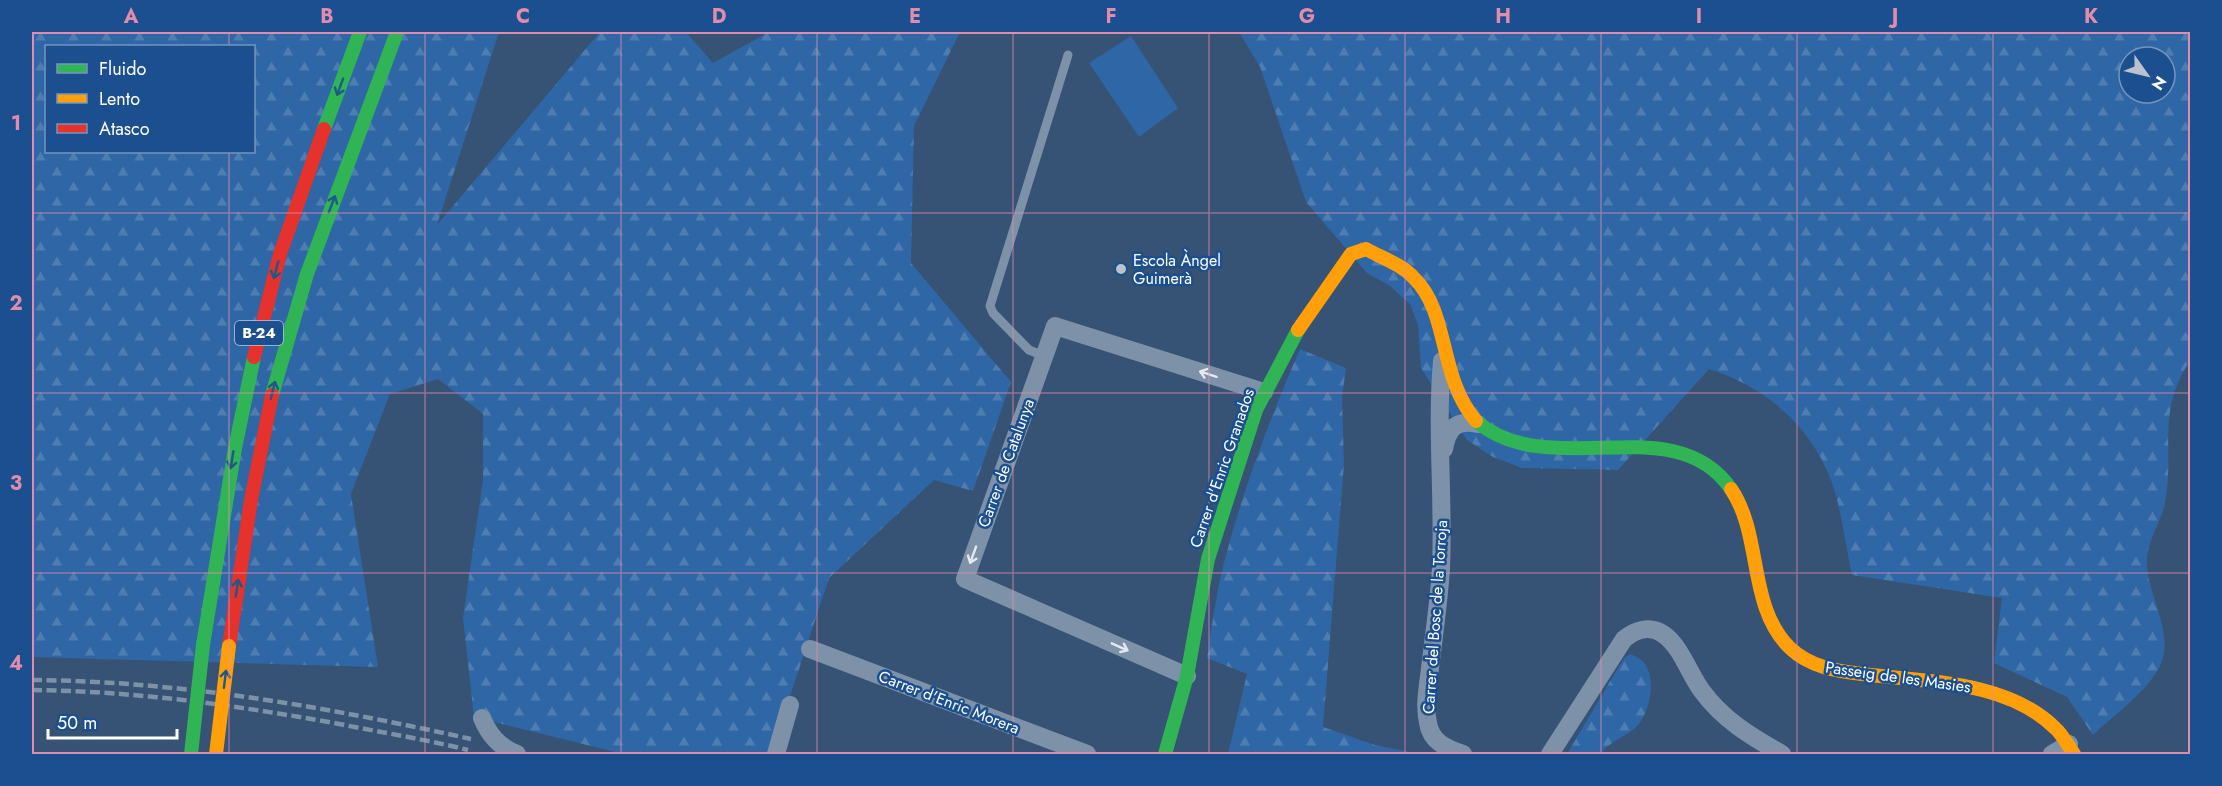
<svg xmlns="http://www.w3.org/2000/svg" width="2222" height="786" viewBox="0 0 2222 786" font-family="Jost,sans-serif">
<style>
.green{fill:#2f66a5}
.forest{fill:url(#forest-firs);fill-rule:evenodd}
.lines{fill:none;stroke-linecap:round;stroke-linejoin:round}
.lane{stroke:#7d92a8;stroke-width:9}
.street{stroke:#7d92a8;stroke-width:18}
.fast{stroke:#30b455;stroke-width:14}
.slow{stroke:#ff9f0a;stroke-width:14}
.jam{stroke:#e5322d;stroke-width:14}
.rail{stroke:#7e92a7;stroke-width:4.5;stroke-dasharray:10 4.5;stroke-linecap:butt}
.fast-bridge{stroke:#30b455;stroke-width:14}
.slow-bridge{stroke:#ff9f0a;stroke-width:14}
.oneway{stroke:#1d5989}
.oneway2{stroke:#e5e9ee}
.grid{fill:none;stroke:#e08cad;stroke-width:1.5;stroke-opacity:0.55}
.poi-dot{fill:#b9c2ce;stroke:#1b4f8f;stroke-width:2}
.labels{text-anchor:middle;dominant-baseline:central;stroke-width:5;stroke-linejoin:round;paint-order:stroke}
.shield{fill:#1b4f8f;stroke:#bbcadd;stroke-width:1.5}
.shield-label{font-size:15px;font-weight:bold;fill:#fff}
.poi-label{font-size:16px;fill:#fff;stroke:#1b4f8f;text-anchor:start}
.street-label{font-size:16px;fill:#fff;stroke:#1b4f8f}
.neatline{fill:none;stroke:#e08cad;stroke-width:2}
.grid-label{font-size:20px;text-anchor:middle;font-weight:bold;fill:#e08cad}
</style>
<defs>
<pattern id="forest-firs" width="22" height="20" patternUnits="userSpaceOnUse" patternTransform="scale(1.5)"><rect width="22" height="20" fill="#2f66a5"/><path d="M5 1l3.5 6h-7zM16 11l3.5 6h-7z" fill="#4e7db2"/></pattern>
</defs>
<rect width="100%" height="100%" fill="#365274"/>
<!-- green -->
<path class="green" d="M1131 36 1178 108 1139 137 1089 63Z"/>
<!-- forest -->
<path class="forest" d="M32 32H499L437 225 600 32H686L713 63 769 32H960L914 126 911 263 1011 382 973 491 934 480 829 578 771 754H623L474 717 463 618 483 480V414L438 379 390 394 351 494 378 667 32 657ZM46 46H254V152H46Z
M1239 32H2190V361C2156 412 2175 449 2165 503 2161 522 2148 540 2147 559 2145 589 2171 625 2163 658 2155 686 2114 715 2093 735L2067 697 1994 663 2002 598 1852 575C1845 544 1842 510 1831 480 1810 425 1764 386 1709 369L1618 470 1522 468 1493 457 1467 440 1421 368 1418 325 1410 304 1390 286 1367 273 1306 202 1260 67ZM2129 57H2165V93H2129Z
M1300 349 1346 368 1342 397 1344 464 1323 727 1375 745 1420 754H1228L1247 674 1207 658C1212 624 1217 588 1226 555 1245 484 1271 416 1300 349Z
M1630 654C1635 656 1642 659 1645 664 1657 681 1649 717 1634 729 1621 739 1613 740 1600 754H1567L1624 658Z"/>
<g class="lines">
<!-- lane -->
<path class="lane" d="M1044 356 1029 350 993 313 990 306 1068 55"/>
<!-- street -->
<path class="street" d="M1442 361C1436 430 1444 499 1441 568 1439 601 1434 635 1430 668 1428 686 1424 705 1428 723 1431 742 1446 748 1463 754
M1444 449C1448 428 1456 419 1478 424
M810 649 1087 754
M1187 676 965 579 1055 326 1264 392
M482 718C489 735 499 747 517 754
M776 754 790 705
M1550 754 1624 639C1635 630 1650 625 1663 634 1681 646 1689 674 1702 691 1723 720 1752 737 1782 754
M2052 754 2069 744"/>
<!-- fast -->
<path class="fast" d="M324 129 360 32
M272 395 307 274 397 32
M1476 421C1550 484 1674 406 1731 489
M203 645 235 448 254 357
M1165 754 1187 676 1208 559 1256 410 1298 330"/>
<!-- slow -->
<path class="slow" d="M1298 330 1351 254 1366 249C1382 258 1401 264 1414 278 1450 313 1438 377 1476 421
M1731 489C1763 536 1747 606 1790 648 1810 667 1836 671 1862 674 1926 682 2006 680 2055 728 2063 735 2068 746 2074 754"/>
<!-- jam -->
<path class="jam" d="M254 357 280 254 324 129
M229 646 251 500 272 395"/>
<!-- rail -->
<path class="rail" d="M32 680C180 681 326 707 471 739
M32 690C134 691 233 705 334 723 379 732 424 739 468 750"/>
<!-- fast-bridge -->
<path class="fast-bridge" d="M191 754 203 645"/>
<!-- slow-bridge -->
<path class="slow-bridge" d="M216 754 229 646"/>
</g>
<!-- one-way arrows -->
<defs><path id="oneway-shaft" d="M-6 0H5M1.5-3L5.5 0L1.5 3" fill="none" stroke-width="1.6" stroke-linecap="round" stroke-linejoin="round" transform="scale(1.5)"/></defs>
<g class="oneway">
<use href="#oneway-shaft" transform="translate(340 87) rotate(110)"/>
<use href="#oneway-shaft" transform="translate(332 204) rotate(-69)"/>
<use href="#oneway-shaft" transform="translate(276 270) rotate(105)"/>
<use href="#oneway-shaft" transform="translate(273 390) rotate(-76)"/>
<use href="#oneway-shaft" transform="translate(232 460) rotate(99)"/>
<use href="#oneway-shaft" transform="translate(237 588) rotate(-82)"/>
<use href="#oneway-shaft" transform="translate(225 679) rotate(-83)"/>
</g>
<g class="oneway2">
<use href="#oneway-shaft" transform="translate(1208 374) rotate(-162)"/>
<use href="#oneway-shaft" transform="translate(973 555) rotate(110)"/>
<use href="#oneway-shaft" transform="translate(1120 647) rotate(24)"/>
</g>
<!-- grid -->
<path class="grid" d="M229 32V46M425 32V754M621 32V754M817 32V754M1013 32V754M1209 32V754M1405 32V754M1601 32V754M1797 32V754M1993 32V754M229 152V754M32 213H2190M32 393H2190M32 573H2190"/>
<!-- markers -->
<circle class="poi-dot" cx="1121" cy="269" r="6"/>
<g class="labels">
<!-- shield labels -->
<rect class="shield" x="235" y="321" width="48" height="24" rx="4.5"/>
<g class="shield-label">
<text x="259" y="333">B-24</text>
</g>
<!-- poi labels -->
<g class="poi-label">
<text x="1133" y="260">Escola Àngel<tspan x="1133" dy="18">Guimerà</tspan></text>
</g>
<!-- street labels -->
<g class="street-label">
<text transform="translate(1006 463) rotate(-70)">Carrer de Catalunya</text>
<text transform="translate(1222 468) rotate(-71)">Carrer d'Enric Granados</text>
<text transform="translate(1435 617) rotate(-86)">Carrer del Bosc de la Torroja</text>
<text transform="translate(1898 677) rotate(8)">Passeig de les Masies</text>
<text transform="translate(949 702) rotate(21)">Carrer d'Enric Morera</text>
</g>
</g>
<!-- border -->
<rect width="2222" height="786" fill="none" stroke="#1b4f8f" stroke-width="66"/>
<!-- legend -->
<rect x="45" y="45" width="210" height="108" fill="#1b4f8f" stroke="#7695bc" stroke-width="1.5"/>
<rect x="57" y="64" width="30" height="9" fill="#30b455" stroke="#7695bc" stroke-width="1.5"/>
<text x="99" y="75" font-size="18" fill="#ffffff">Fluido</text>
<rect x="57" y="94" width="30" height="9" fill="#ff9f0a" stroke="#7695bc" stroke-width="1.5"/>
<text x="99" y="105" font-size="18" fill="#ffffff">Lento</text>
<rect x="57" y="124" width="30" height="9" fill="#e5322d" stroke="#7695bc" stroke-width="1.5"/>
<text x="99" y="135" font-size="18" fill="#ffffff">Atasco</text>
<!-- north arrow -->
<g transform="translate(2147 75) rotate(124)"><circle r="28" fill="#1b4f8f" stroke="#7695bc" stroke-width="1.5"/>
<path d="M0-4.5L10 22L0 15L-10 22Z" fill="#b9c2ce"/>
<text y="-9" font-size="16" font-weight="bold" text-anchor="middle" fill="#ffffff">N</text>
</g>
<!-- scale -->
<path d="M48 729v9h129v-9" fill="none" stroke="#ffffff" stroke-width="3"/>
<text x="57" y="729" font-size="18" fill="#ffffff" stroke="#1b4f8f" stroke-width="4.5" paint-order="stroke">50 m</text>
<rect x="33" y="33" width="2156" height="720" class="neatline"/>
<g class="grid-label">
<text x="131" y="23">A</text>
<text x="327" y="23">B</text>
<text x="523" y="23">C</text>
<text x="719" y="23">D</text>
<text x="915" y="23">E</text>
<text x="1111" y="23">F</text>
<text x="1307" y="23">G</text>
<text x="1503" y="23">H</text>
<text x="1699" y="23">I</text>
<text x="1895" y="23">J</text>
<text x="2091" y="23">K</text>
<text x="16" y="130">1</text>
<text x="16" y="310">2</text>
<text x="16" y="490">3</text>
<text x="16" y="670">4</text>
</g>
</svg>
